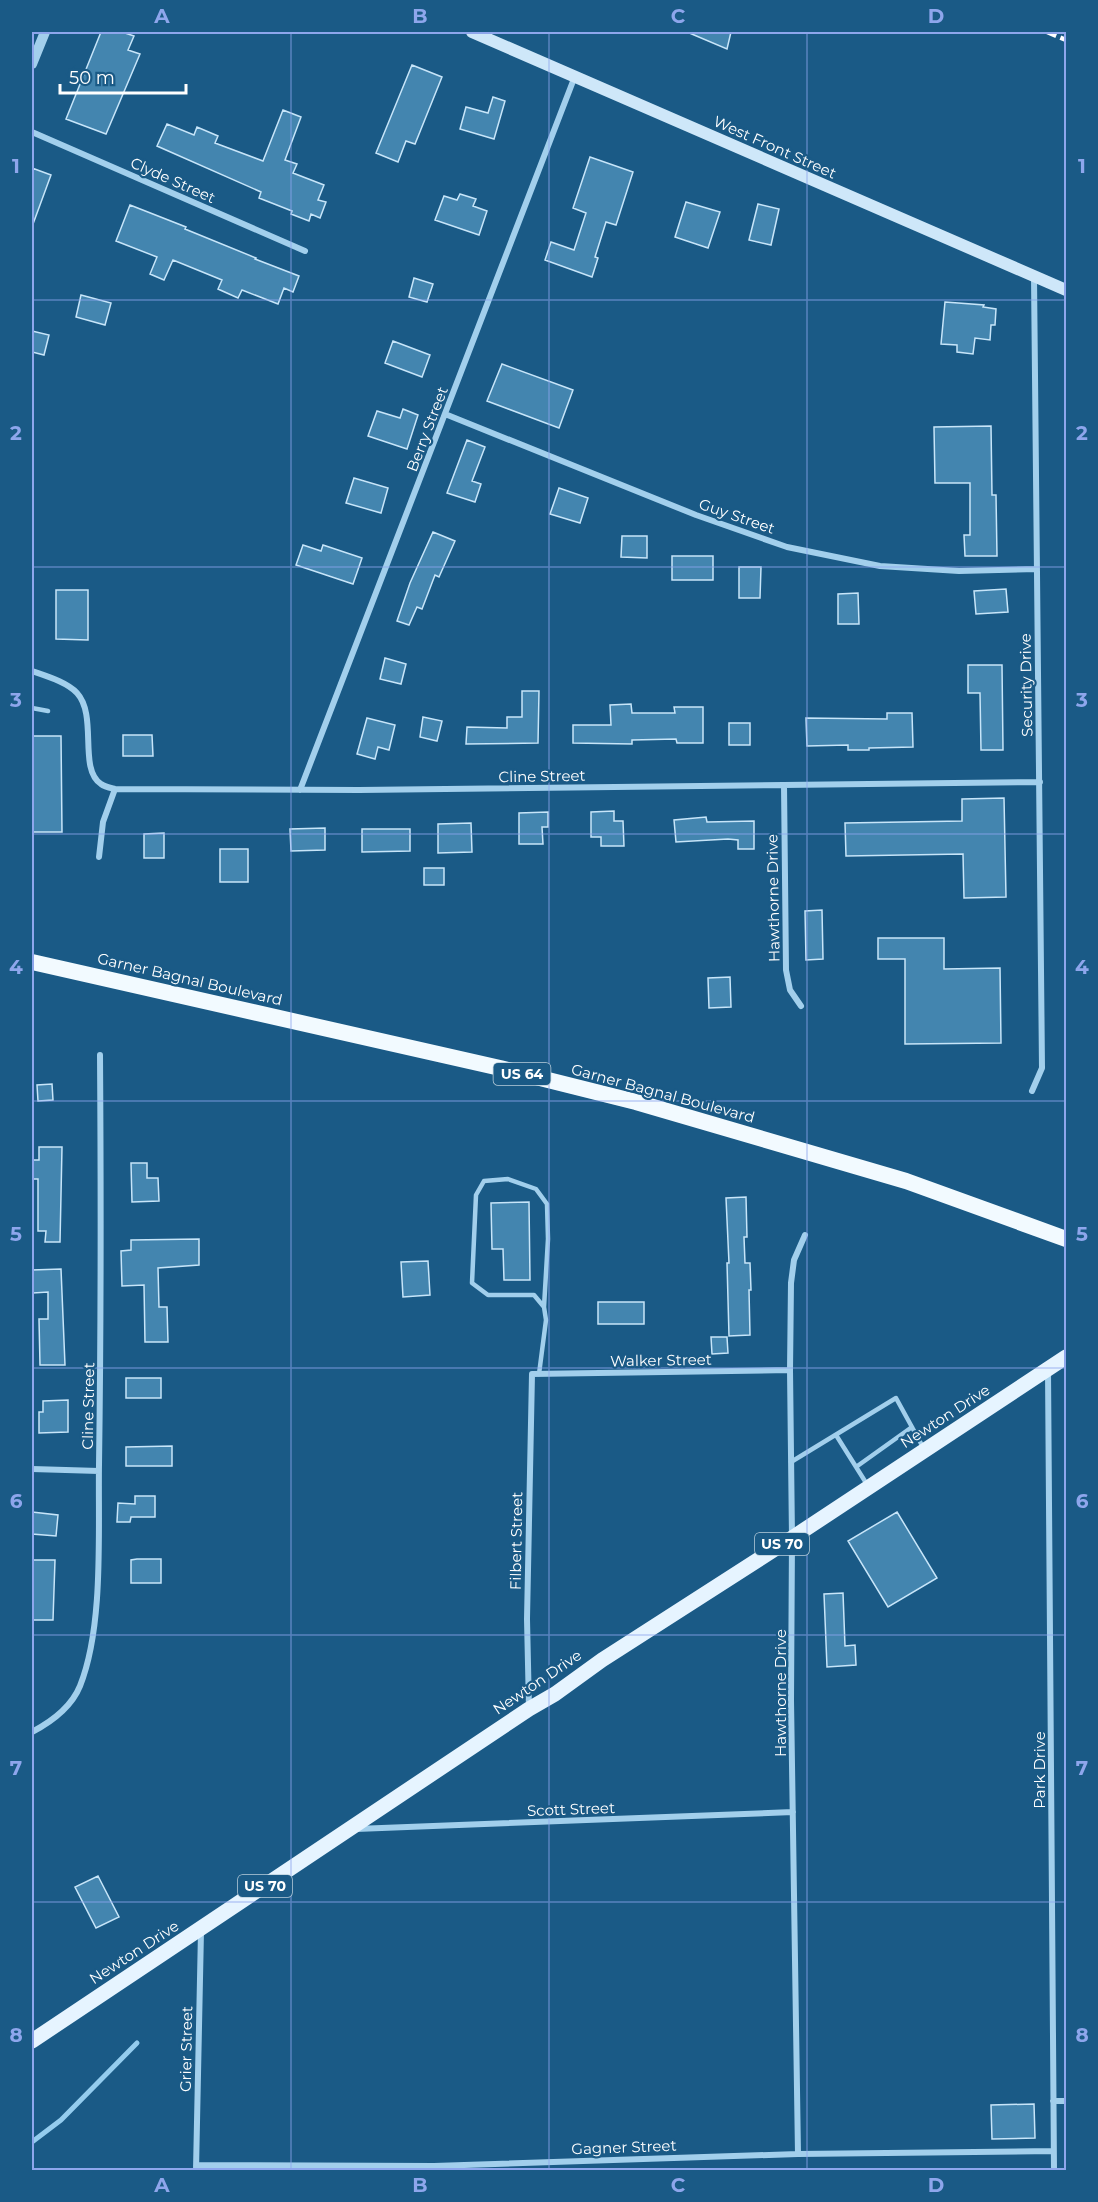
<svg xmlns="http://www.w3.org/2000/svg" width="1098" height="2202" viewBox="0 0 1098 2202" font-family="Montserrat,sans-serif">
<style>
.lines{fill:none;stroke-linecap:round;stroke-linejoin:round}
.stream{stroke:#94ccee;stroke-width:5}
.building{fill:#4385af;stroke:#c7e5f9;stroke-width:1.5}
.service{stroke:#a2cfec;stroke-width:4.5}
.minor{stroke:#a2cfec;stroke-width:6}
.tertiary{stroke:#a2cfec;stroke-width:10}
.secondary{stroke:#cee7f9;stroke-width:12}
.primary{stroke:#e6f4ff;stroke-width:15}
.trunk{stroke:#f2faff;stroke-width:16}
.rail{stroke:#fff;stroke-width:4.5;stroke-dasharray:10 4.5;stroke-linecap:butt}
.grid{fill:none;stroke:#8ea6ec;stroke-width:1.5;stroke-opacity:0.55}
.labels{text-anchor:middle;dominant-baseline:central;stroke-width:4.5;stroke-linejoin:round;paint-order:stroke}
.shield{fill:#1a5a86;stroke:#bacedb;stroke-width:1.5}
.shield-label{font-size:14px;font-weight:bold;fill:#fff}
.street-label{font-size:15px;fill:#fff;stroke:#1a5a86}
.neatline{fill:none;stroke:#8ea6ec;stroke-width:2}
.grid-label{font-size:20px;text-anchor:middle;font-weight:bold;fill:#8ea6ec}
</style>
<rect width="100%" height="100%" fill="#1a5a86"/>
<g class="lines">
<!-- stream -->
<path class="stream" d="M32 2142 61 2120 137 2043"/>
</g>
<!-- building -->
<path class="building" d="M101 32H122L134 36 128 50 140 54 106 134 66 119Z
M687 32H731L727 49Z
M412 65 442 77 415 144 406 141 398 162 376 153Z
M493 97 505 101 494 139 460 129 466 107 488 113Z
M283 110 301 117 285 160 297 164 293 173 324 185 318 200 326 202 320 218 311 214 309 221 291 214 292 211 259 198 261 192 157 146 167 124 194 135 197 127 218 136 215 143 263 161Z
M590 157 633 172 616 225 606 222 595 257 598 258 592 277 545 260 551 242 574 250 586 213 573 208Z
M32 168 51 175 33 224H32Z
M460 194 476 199 473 206 487 211 479 235 435 220 444 196 457 200Z
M686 202 720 212 708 248 675 237Z
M758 204 779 209 771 245 749 240Z
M130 205 186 227 185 229 256 258 255 259 299 276 293 292 284 288 278 304 242 290 238 298 218 289 222 280 173 260 164 280 150 274 157 257 116 241Z
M414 278 433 284 427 302 409 297Z
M81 295 111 303 105 325 76 317Z
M945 302 984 305 983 307 996 309 995 325H991L990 340 975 338 973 354 957 352V345L941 344Z
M32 331 49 335 44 355 32 352Z
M393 341 430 355 422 377 385 363Z
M502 364 573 390 559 428 487 401Z
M403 409 418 415 407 449 368 436 377 411 400 418Z
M991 426 992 495H996L997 556H965L964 535H970V483H935L934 427Z
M467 440 485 447 472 481 481 484 475 502 447 493Z
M354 478 388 488 381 513 346 503Z
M559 488 588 498 580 523 550 514Z
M433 532 455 541 439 577 435 575 422 609 417 607 409 625 397 621 410 583Z
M622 536H647V558L621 557Z
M303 545 321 551 323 545 362 558 353 584 296 565Z
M672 556H713V580H672Z
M739 567H761L760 598H739Z
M1006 589 1008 612 976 614 974 591Z
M56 590H88V640L56 639Z
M858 593 859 624H838V594Z
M385 658 406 664 401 684 380 679Z
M968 665H1002L1003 750H981L980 693H968Z
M522 691H539L538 743 466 744 467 727 507 728V717H522Z
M631 704 632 713H675L674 707H703V743H677L676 739 632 740V744L573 743V725H611L610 705Z
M887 713H912L913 747 869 748V750H848V745L807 746 806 718 887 719Z
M423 717 442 721 437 741 420 737Z
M367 718 395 725 389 750 378 747 375 759 357 754Z
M729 723H750V745H729Z
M123 735H152L153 756H123Z
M32 736H61L62 832H32Z
M1004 798 1006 897 964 898 963 854 846 856 845 823 962 821V799Z
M614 811V821H623L624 846H601V837H591V812Z
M548 812V827H542L543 844H519V813Z
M706 817 707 822 754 821V849H738V840L728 839 676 842 674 820Z
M471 823 472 852 438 853V824Z
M325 828V850L291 851 290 829Z
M362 829H410V851L362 852Z
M164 833V858H144V834Z
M220 849H248V882H220Z
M424 868H444V885H424Z
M822 910 823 959 806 960 805 911Z
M878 938H944V969L1000 968 1001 1043 905 1044V959H878Z
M730 977 731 1007 709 1008 708 978Z
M52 1084 53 1100 38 1101 37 1085Z
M39 1147H62L60 1242H45L46 1231H38V1179H32V1160H39Z
M131 1163H147V1178H158L159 1201 132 1202Z
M746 1197 747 1237H744L745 1263H750L751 1290H749L750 1335 729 1336 727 1263H729L726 1198Z
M529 1202 530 1280H504L503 1249H492L491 1203Z
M199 1239V1265L158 1268 159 1307H167L168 1342H145L144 1285 122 1286 121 1251 131 1250V1240Z
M428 1261 430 1295 403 1297 401 1262Z
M61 1269 65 1365H40L39 1319H48V1292L33 1293 32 1270Z
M598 1302H644V1324H598Z
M711 1337H727L728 1353 712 1354Z
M126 1378H161V1398H126Z
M68 1400V1432L39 1433V1412H43V1401Z
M172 1446V1466H126V1447Z
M135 1496H155V1517H131L130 1522H117L118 1503 135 1504Z
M32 1512 58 1515 56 1536 32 1534Z
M897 1512 937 1578 888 1607 848 1541Z
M137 1559H161V1583H131V1560Z
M32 1560H55L53 1620H32Z
M843 1593 845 1646 855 1645 856 1665 827 1667 824 1594Z
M98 1876 119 1917 96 1928 75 1887Z
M1034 2104 1035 2138 992 2139 991 2105Z"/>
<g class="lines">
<!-- service -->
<path class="service" d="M32 708 48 711
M539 1374 546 1320 544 1307 534 1295H488L472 1283 476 1195 484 1181 508 1179 536 1189 547 1204 548 1239 544 1307
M836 1435 868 1486
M791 1462 896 1398 924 1449
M856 1467 912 1427"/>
<!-- minor -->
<path class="minor" d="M32 132 305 251
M445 414 696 515 787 547 880 566 959 571 1037 569
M32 671C46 676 67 682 77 693 98 716 78 769 101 784 105 787 111 788 115 789L359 790 1040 782
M784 785 786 970 790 990 801 1006
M300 790 575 76
M99 857 103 822 115 789
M1032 1091 1042 1068 1034 277
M1048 1370 1054 2170
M32 1469 99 1471
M529 1709 527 1619 532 1374 790 1370
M32 1732C51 1722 71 1708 80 1686 104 1626 98 1531 99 1465 101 1328 101 1192 100 1055
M356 1829 793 1812
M1053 2101H1066
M798 2154 791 1700 792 1538 790 1370 791 1283 794 1260 805 1235
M196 2165 434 2166 798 2154 1053 2151
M196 2170 201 1931"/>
<!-- tertiary -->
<path class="tertiary" d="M32 64 45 32"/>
<!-- secondary -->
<path class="secondary" d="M472 32 1066 290"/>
<!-- primary -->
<path class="primary" d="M32 2041 529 1709 555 1694 602 1660 792 1538 1066 1357"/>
<!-- trunk -->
<path class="trunk" d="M32 962 500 1068 636 1102 906 1181 1066 1239"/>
<!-- rail -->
<path class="rail" d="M1047 32 1066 40"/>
</g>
<!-- grid -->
<path class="grid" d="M291 32V2170M549 32V2170M807 32V2170M32 300H1066M32 567H1066M32 834H1066M32 1101H1066M32 1368H1066M32 1635H1066M32 1902H1066"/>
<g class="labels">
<!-- shield labels -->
<g class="shield">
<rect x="493.5" y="1063" width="57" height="22" rx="4.5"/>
<rect x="755" y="1533" width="54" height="22" rx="4.5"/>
<rect x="238" y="1875" width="54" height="22" rx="4.5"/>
</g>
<g class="shield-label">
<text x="522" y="1074">US 64</text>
<text x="782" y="1544">US 70</text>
<text x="265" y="1886">US 70</text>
</g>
<!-- street labels -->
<g class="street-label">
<text transform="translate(775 147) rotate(24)">West Front Street</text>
<text transform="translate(173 180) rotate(24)">Clyde Street</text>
<text transform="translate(427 429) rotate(-69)">Berry Street</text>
<text transform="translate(737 516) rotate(19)">Guy Street</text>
<text transform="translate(1026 685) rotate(-91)">Security Drive</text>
<text transform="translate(542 776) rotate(-1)">Cline Street</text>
<text transform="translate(773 898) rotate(-91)">Hawthorne Drive</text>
<text transform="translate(190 979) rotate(13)">Garner Bagnal Boulevard</text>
<text transform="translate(663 1093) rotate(15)">Garner Bagnal Boulevard</text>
<text transform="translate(661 1360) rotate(-1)">Walker Street</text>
<text transform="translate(88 1406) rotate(-89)">Cline Street</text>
<text transform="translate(945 1416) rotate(-33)">Newton Drive</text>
<text transform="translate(516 1541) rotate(-89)">Filbert Street</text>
<text transform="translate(537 1682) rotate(-34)">Newton Drive</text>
<text transform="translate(780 1693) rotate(-90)">Hawthorne Drive</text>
<text transform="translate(1039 1770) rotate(-90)">Park Drive</text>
<text transform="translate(571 1809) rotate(-2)">Scott Street</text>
<text transform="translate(134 1952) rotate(-33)">Newton Drive</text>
<text transform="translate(186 2049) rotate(-89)">Grier Street</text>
<text transform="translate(624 2147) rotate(-2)">Gagner Street</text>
</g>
</g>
<!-- border -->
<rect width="1098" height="2202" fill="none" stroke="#1a5a86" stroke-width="66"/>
<!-- scale -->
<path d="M60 84v9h126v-9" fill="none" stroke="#ffffff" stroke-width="3"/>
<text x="69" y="84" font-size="18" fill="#ffffff" stroke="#1a5a86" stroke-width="4.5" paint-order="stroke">50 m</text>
<rect x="33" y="33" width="1032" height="2136" class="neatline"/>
<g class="grid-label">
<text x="162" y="23">A</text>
<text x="420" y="23">B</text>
<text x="678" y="23">C</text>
<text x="936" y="23">D</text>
<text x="16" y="173">1</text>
<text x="1082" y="173">1</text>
<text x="16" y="440">2</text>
<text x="1082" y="440">2</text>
<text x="16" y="707">3</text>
<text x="1082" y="707">3</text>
<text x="16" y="974">4</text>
<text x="1082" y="974">4</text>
<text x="16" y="1241">5</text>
<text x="1082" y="1241">5</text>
<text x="16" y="1508">6</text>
<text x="1082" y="1508">6</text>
<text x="16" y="1775">7</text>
<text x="1082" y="1775">7</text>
<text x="16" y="2042">8</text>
<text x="1082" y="2042">8</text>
<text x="162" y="2192">A</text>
<text x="420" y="2192">B</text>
<text x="678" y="2192">C</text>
<text x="936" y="2192">D</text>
</g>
</svg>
